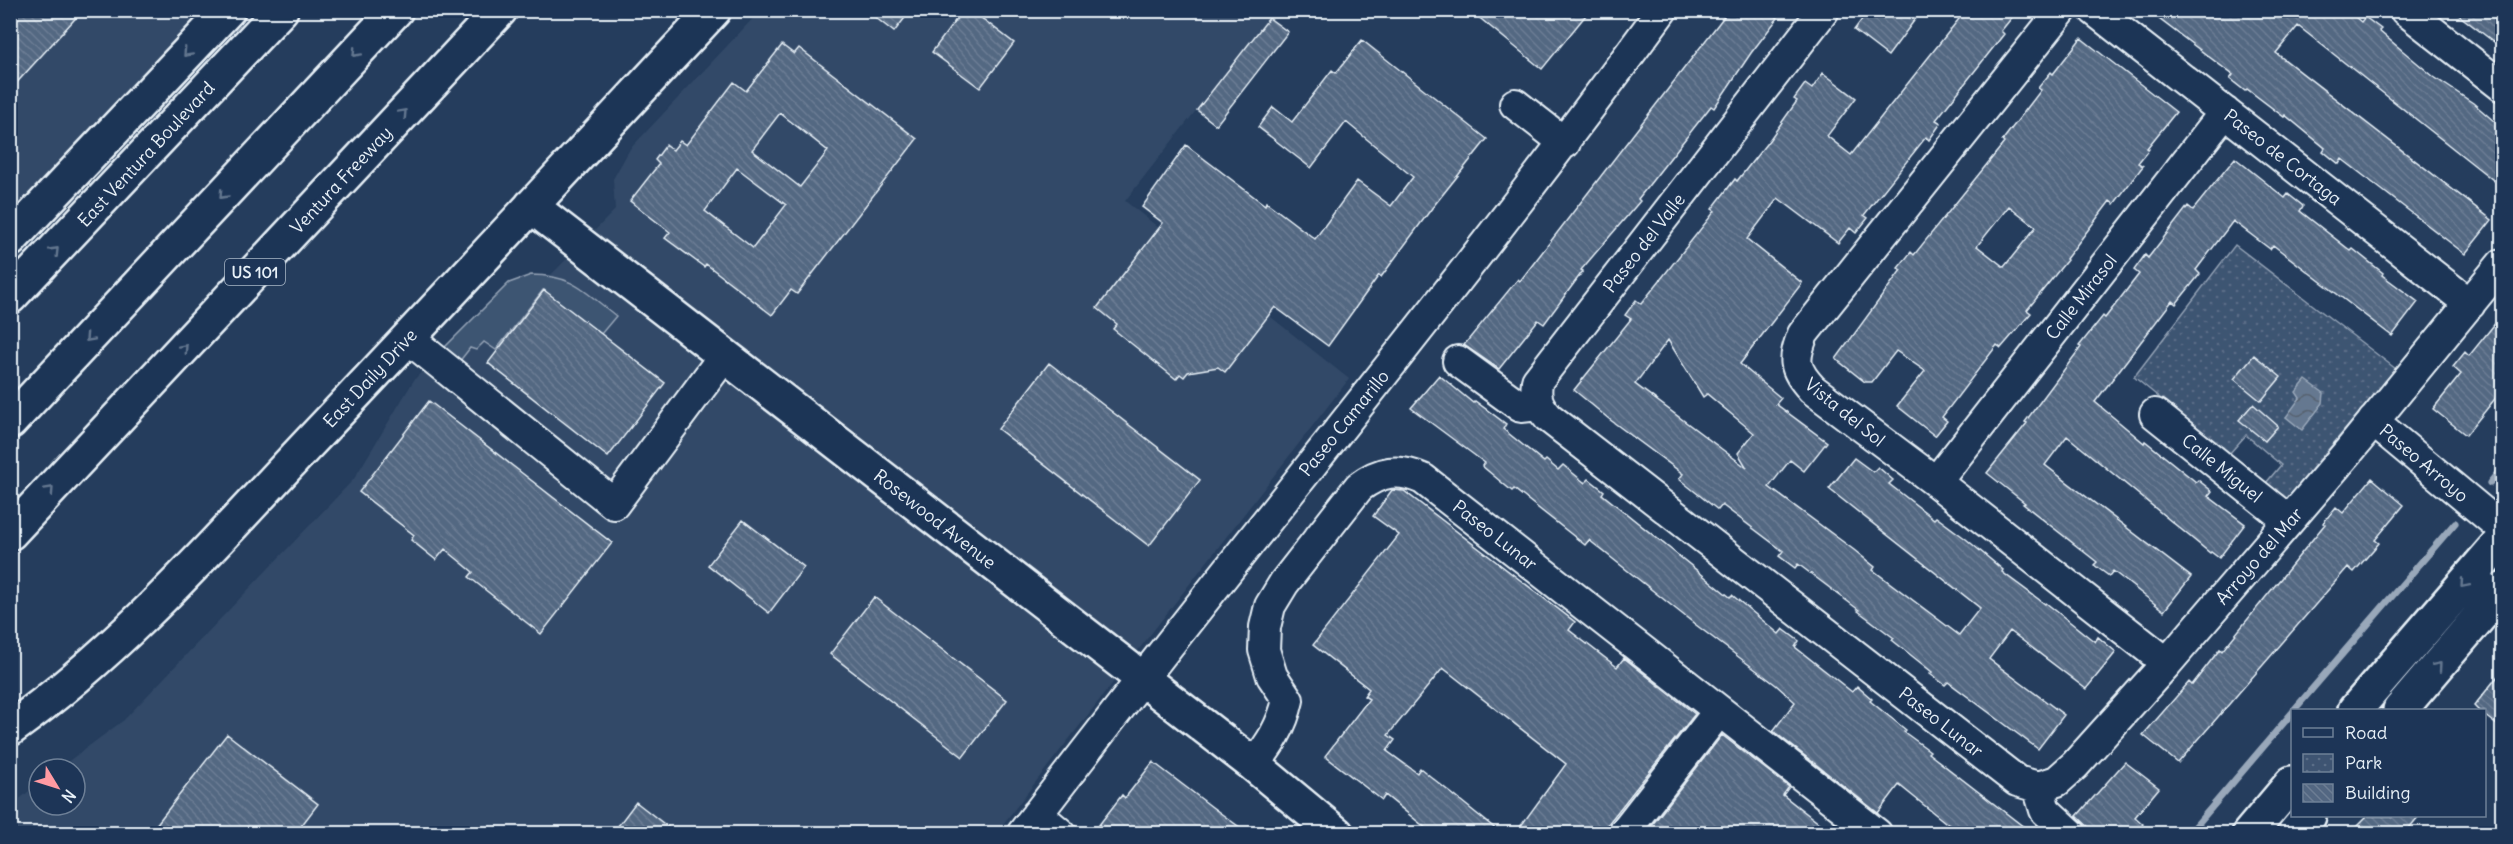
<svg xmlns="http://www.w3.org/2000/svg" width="2513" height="844" viewBox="0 0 2513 844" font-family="Delius,sans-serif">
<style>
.built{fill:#334a68}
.grass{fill:#3e5472;stroke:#93a2b5;stroke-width:1.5}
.park{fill:url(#park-dots);stroke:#93a2b5;stroke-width:1.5}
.water{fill:url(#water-waves);stroke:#99a8ba;stroke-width:1.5}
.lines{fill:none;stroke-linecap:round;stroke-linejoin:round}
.stream{stroke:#99a8ba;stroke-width:7}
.building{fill:url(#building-back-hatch);stroke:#e8f1f8;stroke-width:1.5;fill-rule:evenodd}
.minor-casing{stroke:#e8f1f8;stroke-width:34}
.major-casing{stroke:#e8f1f8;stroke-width:38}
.highway-casing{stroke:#e8f1f8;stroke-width:38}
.minor{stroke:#1d3557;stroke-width:30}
.major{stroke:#1d3557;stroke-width:33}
.highway{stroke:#1d3557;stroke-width:33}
.oneway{stroke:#64778f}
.labels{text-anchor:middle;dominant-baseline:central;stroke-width:6;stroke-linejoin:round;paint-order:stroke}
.shield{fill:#1d3557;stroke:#abb9c8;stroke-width:1.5}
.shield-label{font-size:16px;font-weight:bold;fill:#e8f1f8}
.street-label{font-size:18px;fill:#e8f1f8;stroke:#1d3557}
</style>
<defs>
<pattern id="park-dots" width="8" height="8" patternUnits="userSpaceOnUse" patternTransform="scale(1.5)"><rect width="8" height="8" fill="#3e5472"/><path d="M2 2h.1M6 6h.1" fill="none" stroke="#5a6d87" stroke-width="1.8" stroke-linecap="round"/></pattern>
<pattern id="water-waves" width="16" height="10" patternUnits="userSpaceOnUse" patternTransform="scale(1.5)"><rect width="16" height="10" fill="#657890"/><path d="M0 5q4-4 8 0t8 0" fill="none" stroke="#576270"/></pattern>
<pattern id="building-back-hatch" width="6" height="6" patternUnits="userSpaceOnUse" patternTransform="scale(1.5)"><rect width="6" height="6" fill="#536782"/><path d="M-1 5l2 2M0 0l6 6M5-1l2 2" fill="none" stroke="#6c7d94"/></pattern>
</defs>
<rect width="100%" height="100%" fill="#253d5d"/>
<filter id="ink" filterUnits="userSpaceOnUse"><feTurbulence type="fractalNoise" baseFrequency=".0167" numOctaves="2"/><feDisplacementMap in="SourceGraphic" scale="12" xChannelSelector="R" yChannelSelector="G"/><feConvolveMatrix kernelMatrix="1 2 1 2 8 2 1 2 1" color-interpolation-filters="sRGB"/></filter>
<g filter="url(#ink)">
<!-- built -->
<path class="built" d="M11 11H211L11 226Z
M760 11H1274L1125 201 1349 379 996 833 11 834V806L39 783V805H75V769H58L124 720 354 479 414 380 485 305 509 283 531 275H551L615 210 613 179 630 149Z"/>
<!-- grass -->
<path class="grass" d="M531 275C573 275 584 291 616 316L601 334 543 290 496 350 484 342 476 350 470 348 459 362 443 349 509 283Z"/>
<!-- park -->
<path class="park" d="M2235 245 2396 369 2286 500 2266 483 2281 465 2246 435 2229 454 2134 377Z"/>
<!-- water -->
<path class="water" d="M2306 380 2324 393 2323 403 2302 430 2286 417 2300 398 2296 392Z"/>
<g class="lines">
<!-- stream -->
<path class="stream" d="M2490 483 2502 468
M2294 710 2455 523
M2189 834 2292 713"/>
</g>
<!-- building -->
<path class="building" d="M10 10H83L10 90Z
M866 10H911L894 32Z
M963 10H971L1014 43 980 88 932 52Z
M1470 10H1590L1542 69Z
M1729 10H1768L1778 18 1751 53 1714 108 1711 106 1638 199 1640 201 1581 270 1583 271 1544 324 1538 320 1499 369 1464 345 1518 279 1520 281Z
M1869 10H1922L1888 56 1854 30Z
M1966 10H2018L2001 31 2004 34 1936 120 1941 123 1929 140 1926 137 1864 215 1868 218 1856 233 1850 228 1838 243 1778 198 1747 239 1802 283 1740 364 1781 398 1776 404 1827 442 1804 471 1790 460 1769 487 1854 550 1875 567 1873 570 1959 635 1980 608 1829 489 1854 458 1873 472 1878 467 1893 480 1889 484 1934 519 1936 517 1966 539 2003 570 2002 572 2045 604 2046 603 2095 642 2098 637 2116 652 2086 689 2010 631 1989 659 2064 715 2038 749 1948 682 1945 685 1930 674 1932 672 1892 640 1894 638 1858 611 1859 610 1798 564 1795 568 1779 556 1783 551 1722 505 1718 510 1679 479 1683 474 1609 419 1574 390 1631 319 1625 315 1636 300 1641 304 1715 211 1712 209 1735 179 1737 181 1770 139 1797 101 1794 99 1805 84 1812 89 1823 73 1856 98 1827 136 1851 155ZM1668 340 1703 397 1707 394 1754 433 1738 453 1747 468 1635 384Z
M2147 10H2347L2361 22 2365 17 2381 29 2379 31 2434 77 2473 103 2502 128V187L2298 26 2276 53 2492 220 2465 254 2342 159 2339 164 2323 151 2325 148 2285 115 2284 117 2247 89 2245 91 2230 79 2233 75Z
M2452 10H2502V48Z
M1269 18 1288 32 1216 125 1197 110Z
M2081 38 2176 112 2147 148 2149 149 2138 163 2143 166 2114 204 2110 201 2066 259 2067 260 2027 310 2031 313 2001 348 1997 345 1942 417 1947 421 1935 436 1897 406 1925 371 1896 351 1872 382H1865L1836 359 1901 270 1898 268 1911 252 1914 255 2004 143 2002 141 2041 90 2038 88 2051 72 2053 74ZM2009 206 2036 227 2004 267 1977 246Z
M1362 40 1487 139 1432 208 1381 277 1379 275 1328 346 1275 307 1225 372 1218 367 1188 372 1184 377 1180 374 1176 379 1113 329 1117 324 1097 308 1163 223 1142 207 1186 145 1265 205 1266 202 1315 239 1357 181 1391 206 1413 177 1346 122 1311 168 1258 127 1273 107 1292 122 1332 70 1336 73Z
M782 45 794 54 799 48 917 139 797 294 791 290 772 315 706 264 704 267 665 238 670 232 630 201 659 164 655 160 666 145 673 150 680 141 686 145 734 82 746 91ZM780 113 828 151 800 187 752 150ZM737 168 786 205 753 248 705 211Z
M2235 158 2285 198 2288 194 2303 206 2300 211 2351 251 2353 249 2383 273 2382 275 2418 302 2392 336 2273 245 2270 249 2233 221 2196 270 2200 274 2176 304 2172 301 2095 402 2144 443 2145 441 2196 482 2198 480 2212 491 2208 496 2245 524 2219 558 2211 552 2210 553 2067 436 2045 465 2191 577 2164 611 2113 571 2109 576 2094 565 2097 562 2023 504 2025 503 1987 473 2027 423 2025 422 2081 347 2079 346 2103 316 2105 318 2139 274 2134 270 2145 255 2148 258 2188 206 2193 210Z
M544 290 665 383 608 457 488 363Z
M2502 315V390L2466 435 2433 409 2461 374 2453 367 2465 352 2469 356Z
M2254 355 2281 377 2261 401 2234 379Z
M1049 363 1200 480 1149 546 998 429Z
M1439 375 1473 403 1475 401 1506 424 1503 429 1544 462 1546 460 1558 470 1563 465 1585 483 1589 479 1604 491 1602 494 1730 597 1732 595 1779 634 1783 629 1799 641 1795 647 1852 692 1857 686 1872 699 1870 701 1906 730 1904 732 1930 751 1928 753 2033 834H1960L1899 785 1878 813 1773 731 1795 702 1776 685 1696 625 1589 540 1585 545 1514 489 1512 491 1482 466 1485 463 1411 408Z
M429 401 612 543 541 634 469 577 473 572 445 549 436 560 411 540 414 535 359 492Z
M2253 404 2278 426 2265 441 2239 420Z
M2372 478 2404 505 2375 540 2379 543 2354 572 2348 567 2178 763 2143 735 2189 682 2192 685 2220 649 2222 651 2325 524 2323 523 2336 507 2343 513Z
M1392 490 1404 491 1575 622 1569 630 1617 667 1624 658 1695 714 1600 834H1515L1566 764 1443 668 1388 735 1395 740 1387 751 1417 773 1420 768 1502 834H1433L1385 795 1382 800 1325 756 1369 699 1364 696 1369 689 1313 645 1399 535 1373 516Z
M743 520 804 567 769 613 708 565Z
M874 597 1007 700 963 757 830 654Z
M2502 671V729L2484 715V711H2479L2474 706Z
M227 734 318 804 295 834H167L156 825Z
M1722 735 1789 787 1783 795 1829 831 1835 823 1848 834H1645Z
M1153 762 1212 807 1249 834H1092L1122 795 1125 798Z
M2125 762 2159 788 2135 817 2143 824 2135 834H2096L2077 816Z
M636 802 677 834H612Z
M2367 816H2419L2404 834H2349Z"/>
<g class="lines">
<!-- minor casing -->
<g class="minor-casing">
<path id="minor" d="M1824 10 1537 381C1535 398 1537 404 1548 417L2017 781 2038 787
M2062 10 1803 334C1793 360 1793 368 1812 389L1936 482 2167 663
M2094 10 2470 304
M2405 10 2502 86
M1515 104 1565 143
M408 338 614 504 724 356
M1458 361 1521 407 1538 405
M2155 414 2289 521
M2373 421 2502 528
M1936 482 2225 112
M1254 765C1270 744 1282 727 1288 700L1272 676 1264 650 1265 627 1270 606 1284 583 1359 487C1380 471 1398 468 1423 479L1877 834
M2038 787 2057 781 2075 765 2167 663 2349 451 2502 264
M2038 787 2045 810 2071 834
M1037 814 1061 834
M1022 834C1233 557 1457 291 1662 10
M1623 834 1719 711"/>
</g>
<!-- major casing -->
<g class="major-casing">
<path id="major" d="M531 206 1254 765 1337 834
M10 240 228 10
M10 297 281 10
M2355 710 2502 540
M2400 710 2502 590
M10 729C122 649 212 546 306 446 443 302 578 156 714 10
M2249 834 2292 783
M2294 834 2309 816"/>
</g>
<!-- highway casing -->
<g class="highway-casing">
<path id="highway" d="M10 422 396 10
M10 533 500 10"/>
</g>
<!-- minor -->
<use href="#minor" class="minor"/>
<!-- major -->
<use href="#major" class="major"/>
<!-- highway -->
<use href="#highway" class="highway"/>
</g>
<!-- one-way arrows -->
<defs><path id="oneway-chevron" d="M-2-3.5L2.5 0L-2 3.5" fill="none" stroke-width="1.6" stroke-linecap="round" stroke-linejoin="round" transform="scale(1.5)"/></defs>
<g class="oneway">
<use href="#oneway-chevron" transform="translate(187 53) rotate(133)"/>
<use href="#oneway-chevron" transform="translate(356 53) rotate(133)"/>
<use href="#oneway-chevron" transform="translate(403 113) rotate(-47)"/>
<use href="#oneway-chevron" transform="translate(223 195) rotate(133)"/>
<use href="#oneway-chevron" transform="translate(55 251) rotate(-46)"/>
<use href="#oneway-chevron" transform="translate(89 338) rotate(133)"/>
<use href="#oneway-chevron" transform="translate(184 348) rotate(-47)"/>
<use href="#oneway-chevron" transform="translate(50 490) rotate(-47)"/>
<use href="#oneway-chevron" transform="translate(2464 584) rotate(131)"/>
<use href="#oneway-chevron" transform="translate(2438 666) rotate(-49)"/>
</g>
</g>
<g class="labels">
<!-- shield labels -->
<rect class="shield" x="225" y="259" width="60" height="26" rx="4.5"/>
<g class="shield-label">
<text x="255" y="272">US 101</text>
</g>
<!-- street labels -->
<g class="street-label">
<text transform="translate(146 154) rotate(-47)">East Ventura Boulevard</text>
<text transform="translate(2283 157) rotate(38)">Paseo de Cortaga</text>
<text transform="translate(341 180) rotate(-47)">Ventura Freeway</text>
<text transform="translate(1644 243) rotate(-52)">Paseo del Valle</text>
<text transform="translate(2081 297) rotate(-52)">Calle Mirasol</text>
<text transform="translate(370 378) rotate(-47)">East Daily Drive</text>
<text transform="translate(1845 412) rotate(39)">Vista del Sol</text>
<text transform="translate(1344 423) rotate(-51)">Paseo Camarillo</text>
<text transform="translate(2424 463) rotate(40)">Paseo Arroyo</text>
<text transform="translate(2222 468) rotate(39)">Calle Miguel</text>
<text transform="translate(935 519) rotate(38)">Rosewood Avenue</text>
<text transform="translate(1495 535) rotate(38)">Paseo Lunar</text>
<text transform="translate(2259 556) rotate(-49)">Arroyo del Mar</text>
<text transform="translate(1941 722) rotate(38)">Paseo Lunar</text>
</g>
</g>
<!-- margin -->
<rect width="2513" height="844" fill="none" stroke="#1d3557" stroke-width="36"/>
<rect x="18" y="18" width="2477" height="808" fill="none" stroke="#e8f1f8" stroke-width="2" filter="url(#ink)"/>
<!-- legend -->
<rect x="2291" y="709" width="195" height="108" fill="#1d3557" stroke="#6e8097" stroke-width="1.5"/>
<rect x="2303" y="728" width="30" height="9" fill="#1d3557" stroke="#6e8097" stroke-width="1.5"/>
<text x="2345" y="739" font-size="18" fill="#e8f1f8">Road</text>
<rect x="2303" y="754" width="30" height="18" fill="url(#park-dots)" stroke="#6e8097" stroke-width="1.5"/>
<text x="2345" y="769" font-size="18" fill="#e8f1f8">Park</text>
<rect x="2303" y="784" width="30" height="18" fill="url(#building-back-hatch)" stroke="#6e8097" stroke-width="1.5"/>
<text x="2345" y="799" font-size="18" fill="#e8f1f8">Building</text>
<!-- north arrow -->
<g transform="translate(57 787) rotate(128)"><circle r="28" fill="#1d3557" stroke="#6e8097" stroke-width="1.5"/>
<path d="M0-4.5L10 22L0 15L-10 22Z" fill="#ff9aa2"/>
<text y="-9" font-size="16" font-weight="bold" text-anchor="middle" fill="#e8f1f8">N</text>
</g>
</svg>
